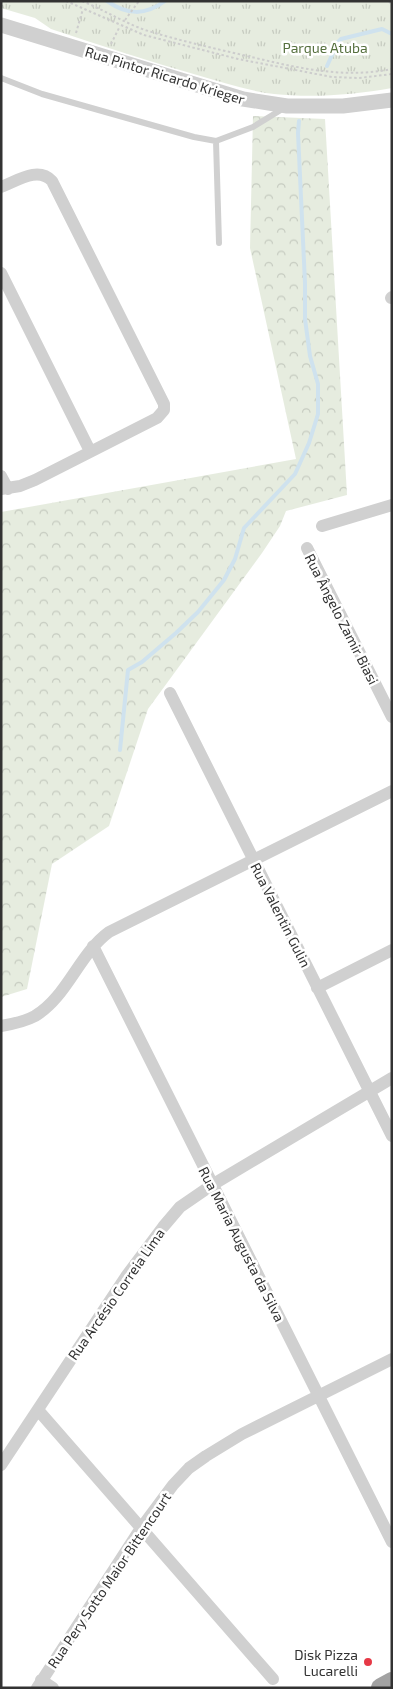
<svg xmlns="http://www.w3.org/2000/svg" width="393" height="1689" viewBox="0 0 393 1689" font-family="'Exo 2',sans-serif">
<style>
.forest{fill:url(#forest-crowns)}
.park{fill:url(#park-tufts)}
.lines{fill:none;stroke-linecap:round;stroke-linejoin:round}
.stream{stroke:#cfe2ee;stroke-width:4}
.path{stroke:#cdcdcd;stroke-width:2;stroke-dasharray:2.5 2.5;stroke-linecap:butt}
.service{stroke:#d0d0d0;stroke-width:6}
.minor{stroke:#d0d0d0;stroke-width:12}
.tertiary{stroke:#d0d0d0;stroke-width:15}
.trunk{stroke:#a2a2a2;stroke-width:20}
.poi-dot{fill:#e63946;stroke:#fff;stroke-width:2}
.labels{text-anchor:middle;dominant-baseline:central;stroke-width:5;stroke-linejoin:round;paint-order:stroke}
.park-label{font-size:14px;fill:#56703f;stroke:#fff}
.street-label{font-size:14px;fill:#333;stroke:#fff}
.poi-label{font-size:14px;fill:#333;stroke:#fff;text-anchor:end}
</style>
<defs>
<pattern id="forest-crowns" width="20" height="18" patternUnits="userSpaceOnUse" patternTransform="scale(1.25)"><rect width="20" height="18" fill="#e6ecdf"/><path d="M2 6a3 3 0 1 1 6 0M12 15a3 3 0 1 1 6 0" fill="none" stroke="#c6cbc0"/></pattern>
<pattern id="park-tufts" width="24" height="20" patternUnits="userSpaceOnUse" patternTransform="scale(1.25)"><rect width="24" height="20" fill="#e6ecdf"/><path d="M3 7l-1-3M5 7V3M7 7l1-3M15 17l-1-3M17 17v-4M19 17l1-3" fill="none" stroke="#c6cbc0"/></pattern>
</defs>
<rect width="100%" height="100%" fill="#fff"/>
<!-- forest -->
<path class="forest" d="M253 116 325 119 347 495 286 511 280 526 262 553 148 709 109 826 52 864 27 989 1 997V512L296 459 250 248Z"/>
<!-- park -->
<path class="park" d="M1 1H392V88C354 95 312 98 274 94 248 91 222 82 197 75 148 61 99 45 51 29L35 18 1 8Z"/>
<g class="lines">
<!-- stream -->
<path class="stream" d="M107 1C127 15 145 16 165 1
M327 66 338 42 341 39 382 29 392 34
M120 750 128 670 142 662 176 633 198 612 224 580 235 559 244 528 295 474 309 443 318 414V384L310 356 305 319V283L298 133 299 121"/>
<!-- path -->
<path class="path" d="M66 1 144 35 238 59 332 77 359 78 392 74
M82 1C104 10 123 22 145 30 174 39 204 46 234 53 287 65 337 80 392 69
M389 1 392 6
M125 20 139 1
M76 33 83 9
M111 44 120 26"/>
<!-- service -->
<path class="service" d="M1 78 42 94 194 137 216 141 253 127 284 108
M216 141 219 243"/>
<!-- minor -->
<path class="minor" d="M1 187C17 181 38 166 52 181L164 404V410L157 418 35 480 20 486 1 489
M1 273 90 451
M391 298 392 297
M1 476 8 489
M322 526 392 505
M307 548 392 717
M170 693 392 1136
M93 946 392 1542
M317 988 392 950
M1 1026C13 1024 24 1022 35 1016 67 997 79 954 109 932L392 791
M38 1410 273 1679
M1 1465 127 1275 163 1227 180 1207 212 1185 392 1078
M41 1680 53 1688
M37 1688 141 1528 173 1485 189 1468 206 1456 242 1434 392 1359"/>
<!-- tertiary -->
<path class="tertiary" d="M1 25 243 99 287 106H343L392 100"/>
<!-- trunk -->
<path class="trunk" d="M381 1688 392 1682"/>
</g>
<!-- markers -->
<circle class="poi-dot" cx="368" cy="1662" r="5"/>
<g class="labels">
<!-- park labels -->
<g class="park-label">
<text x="325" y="47">Parque Atuba</text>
</g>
<!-- street labels -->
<g class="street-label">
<text transform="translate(165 75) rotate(17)">Rua Pintor Ricardo Krieger</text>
<text transform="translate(342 619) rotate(63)">Rua Ângelo Zamir Biasi</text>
<text transform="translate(281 915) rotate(63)">Rua Valentin Gulin</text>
<text transform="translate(242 1244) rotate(63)">Rua Maria Augusta da Silva</text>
<text transform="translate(116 1294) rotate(-55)">Rua Arcésio Correia Lima</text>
<text transform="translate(109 1580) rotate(-56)">Rua Pery Sotto Maior Bittencourt</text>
</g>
<!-- poi labels -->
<g class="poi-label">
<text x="358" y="1654">Disk Pizza<tspan x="358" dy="16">Lucarelli</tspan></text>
</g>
</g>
<!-- border -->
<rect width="393" height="1689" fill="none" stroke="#333333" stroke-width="5"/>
</svg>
